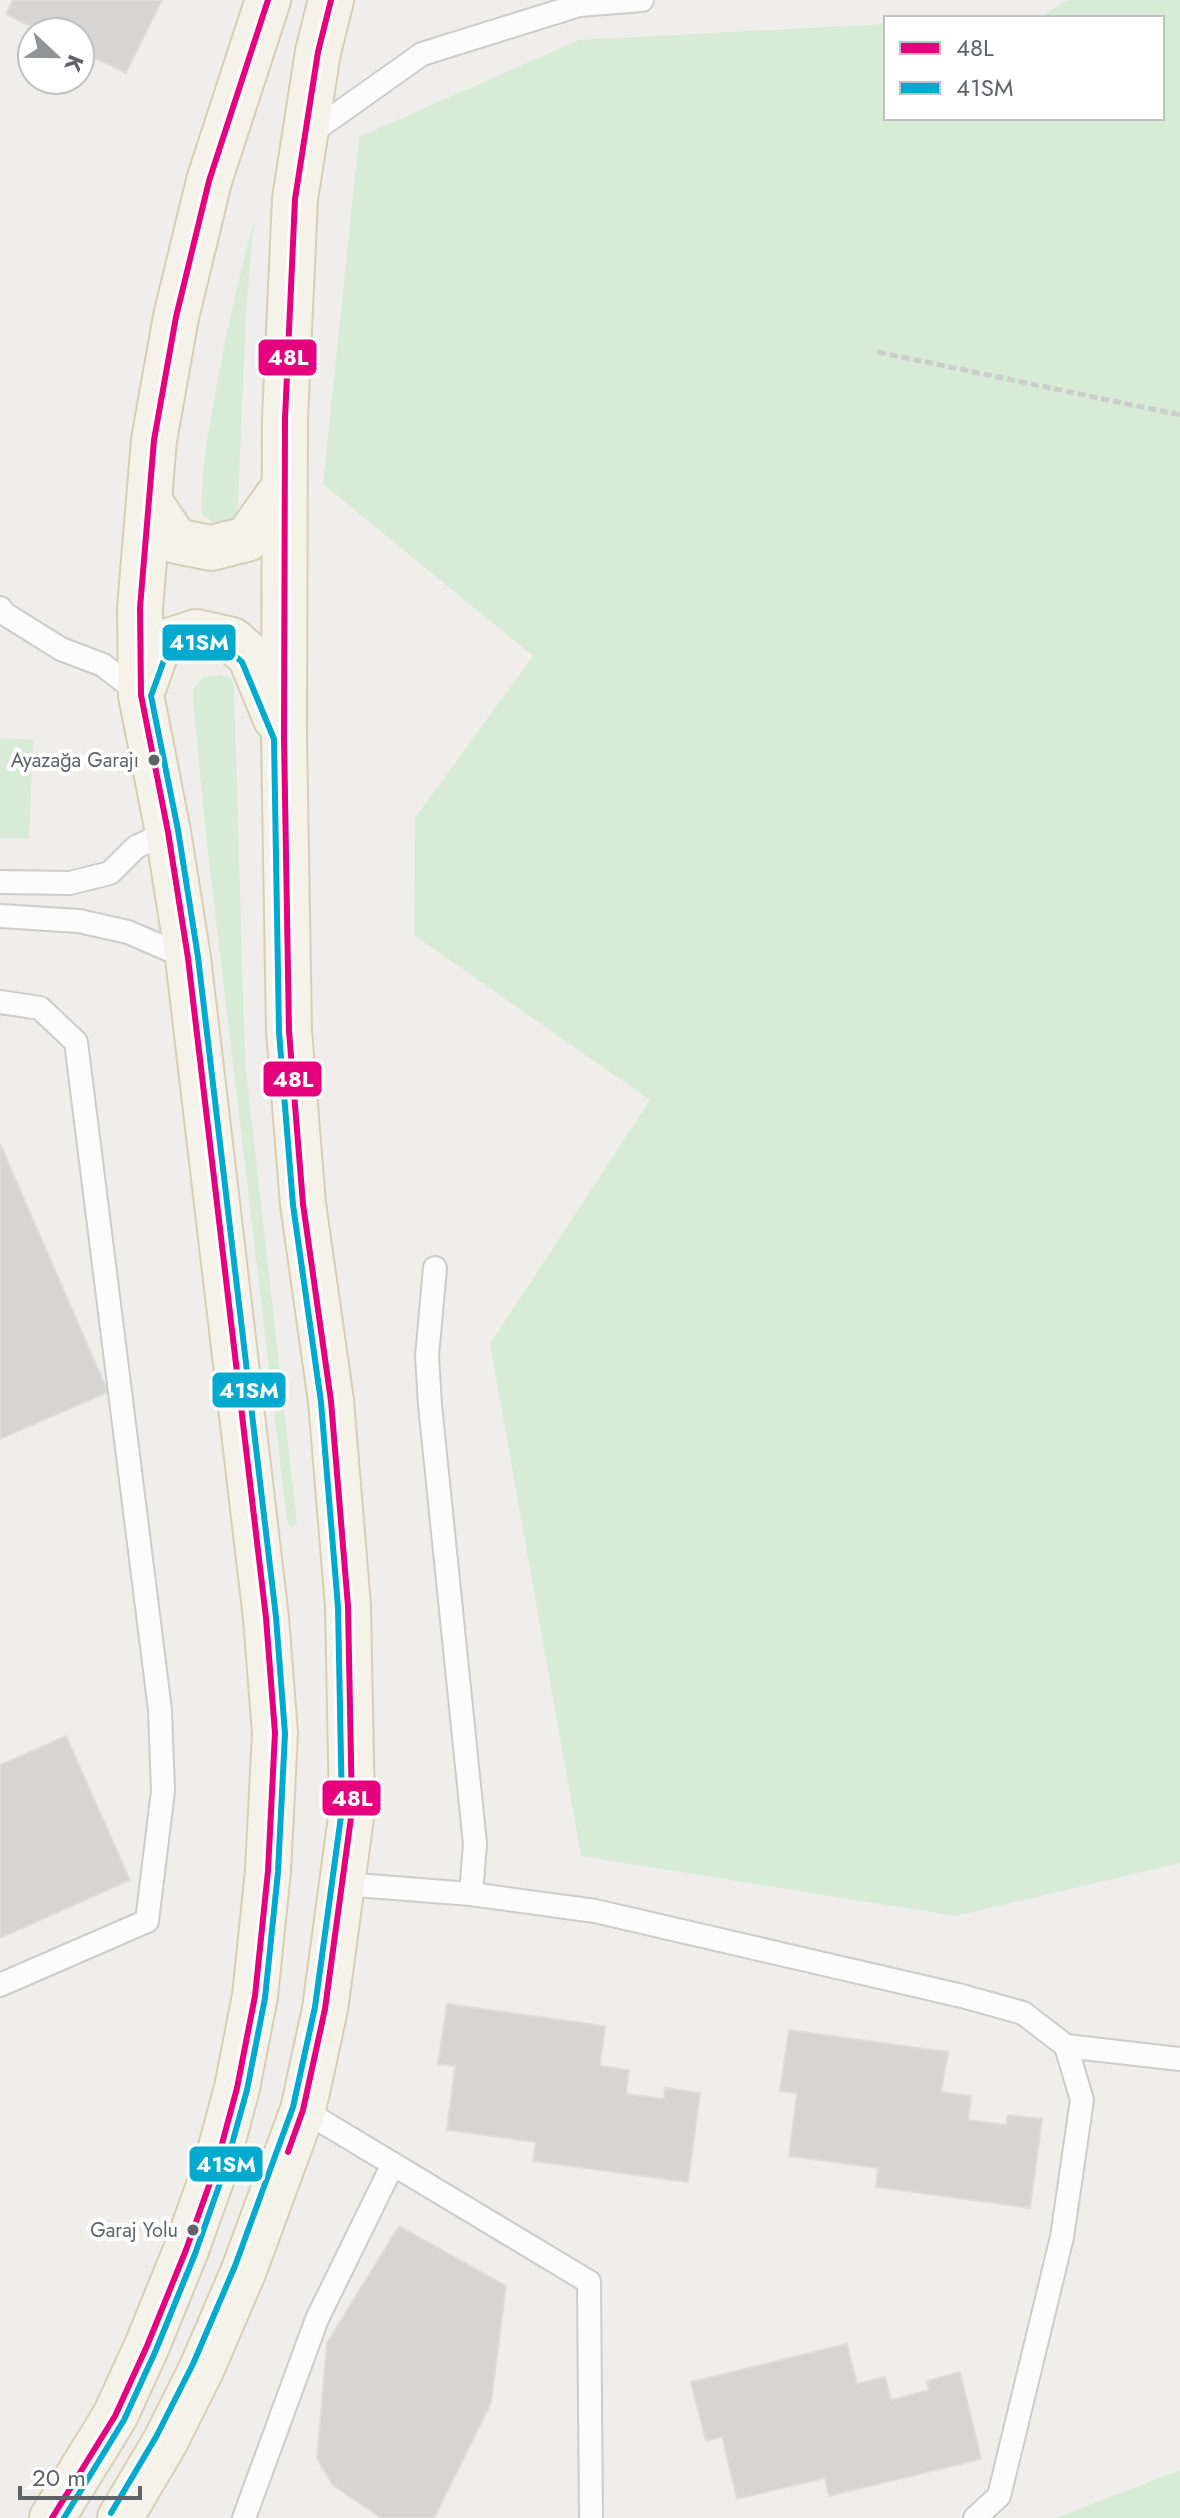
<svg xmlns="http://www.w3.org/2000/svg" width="1180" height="2518" viewBox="0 0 1180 2518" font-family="Jost,sans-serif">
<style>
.green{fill:#d8ebd6}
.building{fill:#d6d5d3;stroke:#deddd9;stroke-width:2}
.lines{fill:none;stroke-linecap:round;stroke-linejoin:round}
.lane-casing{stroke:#cbcccc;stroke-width:26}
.primary-casing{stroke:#d7ceb8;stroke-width:48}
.path{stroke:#cacfcc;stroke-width:5;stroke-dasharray:8 4;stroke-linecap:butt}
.lane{stroke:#fdfcfc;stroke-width:22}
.primary{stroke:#f4f2e9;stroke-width:44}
.bus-1-casing{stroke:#fff;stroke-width:12}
.bus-2-casing{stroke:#fff;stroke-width:12}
.bus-1{stroke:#e5007d;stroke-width:6}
.bus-2{stroke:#00a9ce;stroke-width:6}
.bus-dot{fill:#5f6368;stroke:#fff;stroke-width:3}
.labels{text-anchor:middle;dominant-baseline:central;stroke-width:8;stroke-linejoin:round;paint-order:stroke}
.bus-label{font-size:20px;fill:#5f6368;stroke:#fff;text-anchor:end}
.line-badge{stroke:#fff;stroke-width:3}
.badge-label{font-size:22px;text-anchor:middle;font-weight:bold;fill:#fff}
</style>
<rect width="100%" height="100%" fill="#efeeea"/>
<!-- green -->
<path class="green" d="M1068 0H1180V1863L955 1916 581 1856 490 1344 650 1100 414 935 415 818 533 656 323 484 359 137 579 40 886 24V118H1162V18H1002L1041 16Z
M254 221 246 313 238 502 237 516 227 525 214 523 202 514C200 471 209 427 217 384 227 329 239 275 254 221Z
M220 675 232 679 234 690 245 1062 297 1523 292 1528 287 1521 206 836 193 699V690L203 677Z
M0 738 33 740 29 839 0 838Z
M1180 2470V2518H1056Z"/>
<!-- building -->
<path class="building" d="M13 0H162L126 73 80 51V32H42L6 14Z
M0 1144 108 1392 0 1439Z
M66 1736 130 1880 0 1938V1765Z
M447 2004 605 2026 600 2066 629 2070 626 2094 664 2099 665 2088 700 2093 688 2182 533 2161 536 2142 447 2130 455 2066 438 2064Z
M789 2030 948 2052 941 2092 971 2096 968 2120 1006 2125 1008 2115 1042 2119 1030 2208 876 2187 878 2168 789 2156 797 2093 780 2091Z
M399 2226 506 2286 491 2403 434 2518H381L333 2485 317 2459 327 2343Z
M847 2344 857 2384 885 2377 891 2400 929 2390 927 2381 960 2372 981 2459 829 2496 825 2478 737 2499 722 2437 706 2441 691 2382Z"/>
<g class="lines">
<!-- lane casing -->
<g class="lane-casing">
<path id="lane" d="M305 137 422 54 579 5 642 0
M0 608 5 614 61 649 103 665 140 694
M0 882 70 883 110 873 136 847 168 832
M0 916 79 921 128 932 188 958
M0 1002 40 1008 76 1042 160 1710 163 1791 147 1921 0 1985
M435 1268 427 1356 430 1405 475 1844 471 1894
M343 1884 471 1894 595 1911 962 1996 1023 2013 1066 2046 1082 2100 1062 2237 999 2496 975 2518
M1066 2046 1180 2059
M303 2110 589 2282 591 2518
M244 2518 317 2319 393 2164"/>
</g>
<!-- primary casing -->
<g class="primary-casing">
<path id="primary" d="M149 501 176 541 211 548 247 539 284 487
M143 689 159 644 196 632 232 640 250 656 276 719
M52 2518 115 2416 147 2346 186 2250 216 2166 237 2088 255 1996 268 1871 275 1733 266 1618 188 958 168 832 141 695 140 608 154 440 176 317 209 181 268 0
M120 2518 165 2442 202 2368 244 2270 303 2110 325 2009 352 1810 348 1606 331 1401 303 1204 289 1031 284 737 285 419 295 199 318 52 331 0"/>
</g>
<!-- path -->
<path class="path" d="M878 352 1180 415"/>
<!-- lane -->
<use href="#lane" class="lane"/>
<!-- primary -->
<use href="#primary" class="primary"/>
<!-- bus-1 casing -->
<g class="bus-1-casing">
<path id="bus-1" d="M288 2152 303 2110 325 2009 352 1810 348 1606 331 1401 303 1204 289 1031 284 737 285 419 295 199 318 52 331 0
M52 2518 115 2416 147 2346 186 2250 216 2166 237 2088 255 1996 268 1871 275 1733 266 1618 188 958 168 832 141 695 140 608 154 440 176 317 209 181 268 0"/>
</g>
<!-- bus-2 casing -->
<g class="bus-2-casing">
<path id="bus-2" d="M64 2518 124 2420 156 2350 195 2254 225 2169 247 2090 265 1998 278 1872 285 1734 276 1617 198 957 178 830 151 696 167 652 196 642 227 649 242 662 274 739 279 1032 293 1205 321 1402 338 1607 342 1809 315 2007 293 2107 235 2266 193 2364 156 2437 111 2513"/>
</g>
<!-- bus-1 -->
<use href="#bus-1" class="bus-1"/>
<!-- bus-2 -->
<use href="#bus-2" class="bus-2"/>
</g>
<!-- markers -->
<g class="bus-dot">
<circle cx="154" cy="760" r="7"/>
<circle cx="193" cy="2230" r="7"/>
</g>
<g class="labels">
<!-- bus labels -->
<g class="bus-label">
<text x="139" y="760">Ayazağa Garajı</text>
<text x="178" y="2230">Garaj Yolu</text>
</g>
</g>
<g class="line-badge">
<rect x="257" y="338" width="61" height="39" rx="8" fill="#e5007d"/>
<rect x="161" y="623" width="76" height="39" rx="8" fill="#00a9ce"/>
<rect x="262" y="1060" width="61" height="38" rx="8" fill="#e5007d"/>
<rect x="211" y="1371" width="76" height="38" rx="8" fill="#00a9ce"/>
<rect x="321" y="1779" width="61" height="38" rx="8" fill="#e5007d"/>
<rect x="188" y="2145" width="76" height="38" rx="8" fill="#00a9ce"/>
</g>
<g class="badge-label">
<text x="288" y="365">48L</text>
<text x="199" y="650">41SM</text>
<text x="293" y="1087">48L</text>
<text x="249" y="1398">41SM</text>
<text x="352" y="1806">48L</text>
<text x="226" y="2172">41SM</text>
</g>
<!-- legend -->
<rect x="884" y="16" width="280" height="104" fill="#ffffff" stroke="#bfc1c3" stroke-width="2"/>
<rect x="900" y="42" width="40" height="12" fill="#e5007d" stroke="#bfc1c3" stroke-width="2"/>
<text x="956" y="56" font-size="24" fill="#5f6368">48L</text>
<rect x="900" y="82" width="40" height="12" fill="#00a9ce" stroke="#bfc1c3" stroke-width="2"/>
<text x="956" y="96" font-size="24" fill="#5f6368">41SM</text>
<!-- north arrow -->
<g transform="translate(56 56) rotate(112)"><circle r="38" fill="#ffffff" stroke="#bfc1c3" stroke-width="2"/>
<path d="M0-6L14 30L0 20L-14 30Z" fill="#919496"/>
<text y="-12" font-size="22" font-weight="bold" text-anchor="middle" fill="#5f6368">K</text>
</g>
<!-- scale -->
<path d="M20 2486v12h120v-12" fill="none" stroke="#5f6368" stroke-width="4"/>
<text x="32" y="2486" font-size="24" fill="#5f6368" stroke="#ffffff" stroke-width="6" paint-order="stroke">20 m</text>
</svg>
